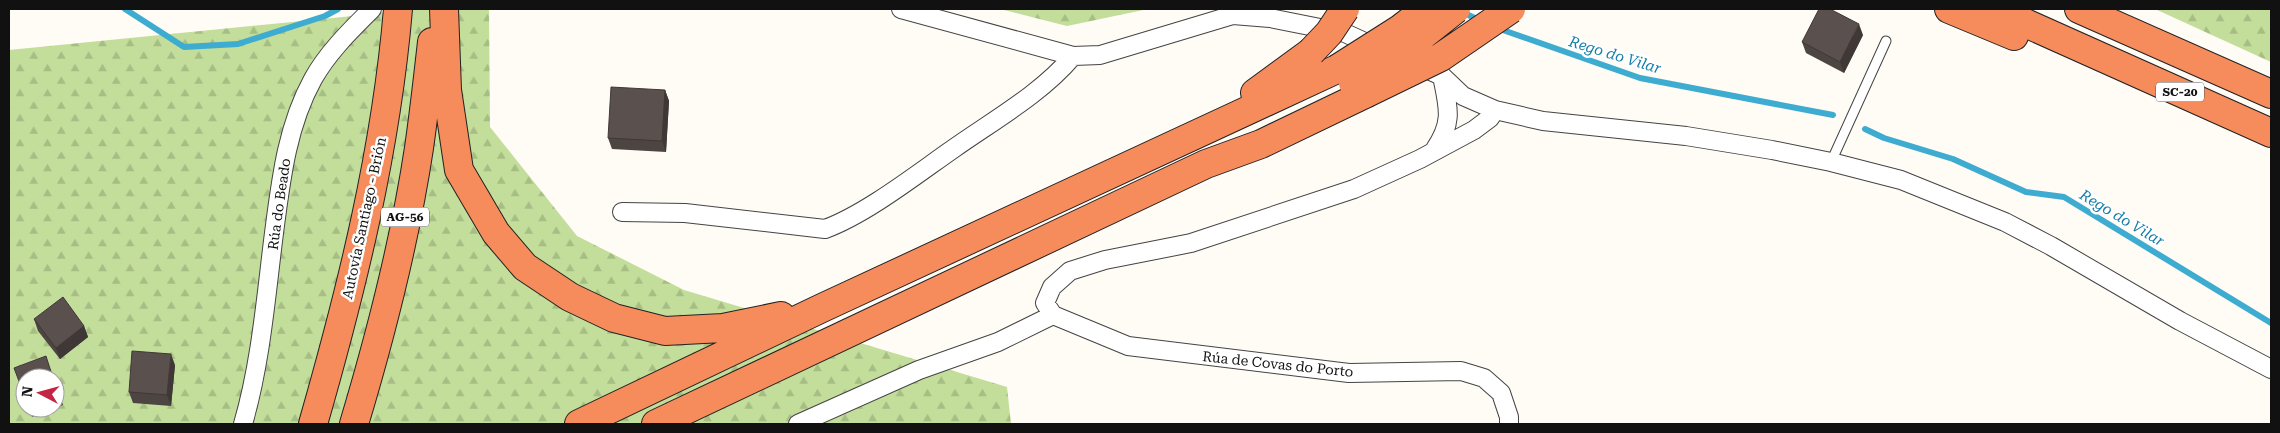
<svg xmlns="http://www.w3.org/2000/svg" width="2280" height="433" viewBox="0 0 2280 433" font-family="'Roboto Serif',serif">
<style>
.forest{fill:url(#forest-firs);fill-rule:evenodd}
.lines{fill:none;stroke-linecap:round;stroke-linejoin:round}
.stream{stroke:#3eacd0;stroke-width:6}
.lane-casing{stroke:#444;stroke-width:11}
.street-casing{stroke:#444;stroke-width:20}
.highway-casing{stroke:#222;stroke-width:30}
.lane{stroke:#fff;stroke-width:9}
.street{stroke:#fff;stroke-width:18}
.highway{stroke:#f68b5c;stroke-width:28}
.highway-bridge-casing{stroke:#222;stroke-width:30;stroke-linecap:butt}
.highway-bridge{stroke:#f68b5c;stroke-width:28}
.wall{fill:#4d4542}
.shaded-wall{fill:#3f3836}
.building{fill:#5a504d;stroke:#3f3836}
.labels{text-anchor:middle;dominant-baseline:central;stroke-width:5;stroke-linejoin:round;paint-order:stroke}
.shield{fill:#fff;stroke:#585858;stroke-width:1}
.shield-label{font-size:12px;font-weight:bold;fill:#111}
.street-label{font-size:14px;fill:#111;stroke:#fff}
.water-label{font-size:15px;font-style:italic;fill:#167ea7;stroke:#fff}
</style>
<defs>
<pattern id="forest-firs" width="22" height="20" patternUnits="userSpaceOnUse" patternTransform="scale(1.25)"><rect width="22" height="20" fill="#c3dd9b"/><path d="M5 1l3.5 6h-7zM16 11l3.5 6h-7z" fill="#a6bd84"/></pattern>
</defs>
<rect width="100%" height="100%" fill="#fffbf5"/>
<!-- forest -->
<path class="forest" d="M424 9H489L490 127 577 236 684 290 1007 387 1011 424H9V50ZM25 378H55V408H25Z
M1000 9H1148L1067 26Z
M2155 9H2271V62Z"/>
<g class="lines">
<!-- stream -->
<path class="stream" d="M125 9 184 47 238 44 325 16 338 9
M1460 11 1481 21
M1497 28 1640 78 1833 115
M1865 129 1884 138 1953 159 2026 192 2064 197 2271 323"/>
<!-- lane casing -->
<g class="lane-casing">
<path id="lane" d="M1831 162 1886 41"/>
</g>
<!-- street casing -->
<g class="street-casing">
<path id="street" d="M901 9 1073 56 1100 55 1233 15 1270 18 1345 33 1380 49
M1415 64 1442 76 1463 96 1495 110 1543 121 1686 136 1772 150 1831 162 1901 180 2005 222 2051 246 2180 321 2271 369
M1435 149C1454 121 1448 107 1442 76
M622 212 685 213 825 229C866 214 917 174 953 149 994 120 1041 94 1073 56
M1053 315 1045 303 1052 287 1070 271 1105 260 1191 243 1354 189 1420 159 1474 130 1490 118 1495 110
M1053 315 1128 346 1349 373 1461 371 1484 378 1501 393 1509 417V424
M243 424C261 362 266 296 274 233 281 179 287 126 313 79 328 52 351 30 372 9
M798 424 919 370 998 342 1053 315"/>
</g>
<!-- highway casing -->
<g class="highway-casing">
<path id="highway" d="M444 9 447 90 459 170 496 233 525 267 570 297 614 318 665 331 723 328 781 316
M1949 9 2014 36
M1994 9 2271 133
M2079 9 2271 94
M1255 93 1311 52
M313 424C352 288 386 151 398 9
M354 424C381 334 405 241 419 148 424 113 428 78 432 42
M579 424 822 308 1337 69
M656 424 1206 164 1261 144 1365 94"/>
</g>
<!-- lane -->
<use href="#lane" class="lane"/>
<!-- street -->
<use href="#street" class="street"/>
<!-- highway -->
<use href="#highway" class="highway"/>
<!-- highway-bridge casing -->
<g class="highway-bridge-casing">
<path id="highway-bridge" d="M1311 52 1329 33 1345 9
M1337 69 1400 29 1426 9
M1353 83 1418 39 1456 9
M1365 94 1441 57 1511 9"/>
</g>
<!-- highway-bridge -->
<use href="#highway-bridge" class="highway-bridge"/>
</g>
<!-- wall -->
<path class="wall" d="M1863 35 1844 73 1806 53 1802 42Z
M665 90 669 101 666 152 612 149 608 138Z
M34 319 84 326 88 337 60 359 38 331Z
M175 365 171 406 133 403 129 392Z
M55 382 63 405 32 417 29 408H55Z"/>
<!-- shaded-wall -->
<path class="shaded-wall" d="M1859 24 1863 35 1844 73 1840 62Z
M665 90 669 101 666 152 662 141Z
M84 326 88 337 60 359 56 348Z
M171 354 175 365 171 406 167 395Z"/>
<!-- building -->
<path class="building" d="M1819 9H1830L1859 24 1840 62 1802 42Z
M611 87 665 90 662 141 608 138Z
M63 297 84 326 56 348 34 319Z
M132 351 171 354 167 395 129 392Z
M46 356 53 378H25V397L14 368Z
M55 382 59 394 55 396Z"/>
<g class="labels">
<!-- shield labels -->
<g class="shield">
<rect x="2156" y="82.5" width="48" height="19" rx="4"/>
<rect x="381" y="207.5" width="48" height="19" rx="4"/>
</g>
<g class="shield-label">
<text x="2180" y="92">SC-20</text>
<text x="405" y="217">AG-56</text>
</g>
<!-- street labels -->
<g class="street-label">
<text transform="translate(279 204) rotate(-82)">Rúa do Beado</text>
<text transform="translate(364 218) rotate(-78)">Autovía Santiago - Brión</text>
<text transform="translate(1278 364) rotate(6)">Rúa de Covas do Porto</text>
</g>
<!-- water labels -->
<g class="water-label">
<text transform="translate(1615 55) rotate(17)">Rego do Vilar</text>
<text transform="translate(2122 218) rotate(31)">Rego do Vilar</text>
</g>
</g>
<!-- border -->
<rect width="2280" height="433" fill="none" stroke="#111111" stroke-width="20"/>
<!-- north arrow -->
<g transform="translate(40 393) rotate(276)"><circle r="24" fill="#ffffff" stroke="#a0a0a0"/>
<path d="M0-4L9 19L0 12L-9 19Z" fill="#c52545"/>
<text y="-8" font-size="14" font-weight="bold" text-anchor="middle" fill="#111111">N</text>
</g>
</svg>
